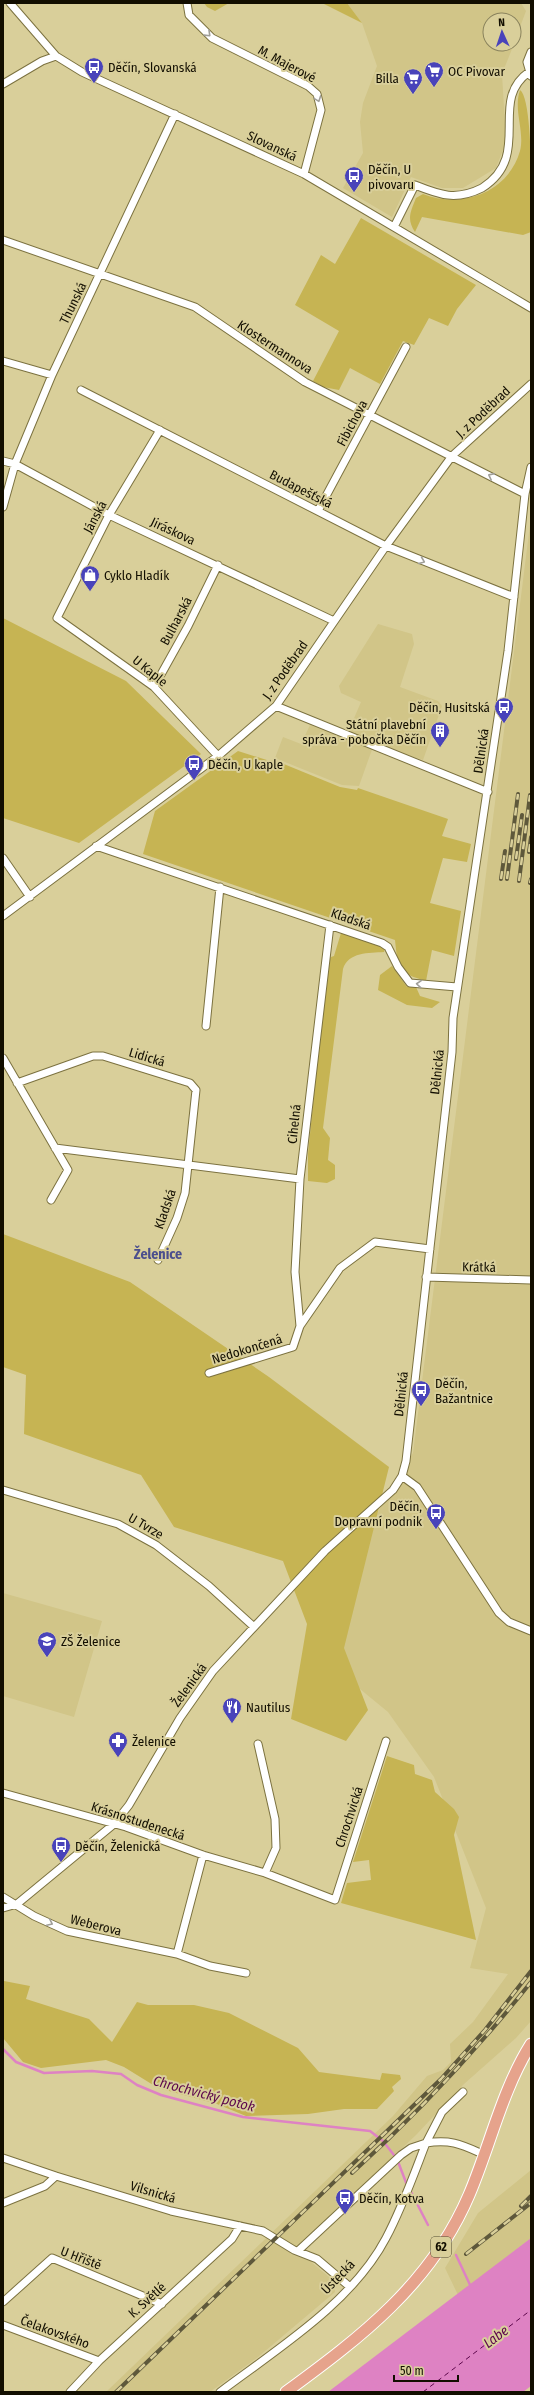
<svg xmlns="http://www.w3.org/2000/svg" width="534" height="2395" viewBox="0 0 534 2395" font-family="'Fira Sans Condensed',sans-serif">
<style>
.built{fill:#d1c588}
.green{fill:#c6b453}
.water{fill:#de82c3}
.lines{fill:none;stroke-linecap:round;stroke-linejoin:round}
.stream{stroke:#de82c3;stroke-width:2.5}
.ferry{stroke:#5c074b;stroke-width:1;stroke-dasharray:5 4;stroke-linecap:butt}
.minor-casing{stroke:#7c7240;stroke-width:9}
.primary-casing{stroke:#fff;stroke-width:13}
.minor{stroke:#fff;stroke-width:7}
.primary{stroke:#e6a38c;stroke-width:11}
.rail-casing{stroke:#5e583b;stroke-width:4}
.rail{stroke:#d9cf9a;stroke-width:2.5;stroke-dasharray:8;stroke-linecap:butt}
.oneway{stroke:#a09f99}
.labels{text-anchor:middle;dominant-baseline:central;stroke-width:4;stroke-linejoin:round;paint-order:stroke}
.shield{fill:#d9cf9a;stroke:#4e482e;stroke-width:1}
.shield-label{font-size:12px;font-weight:bold;fill:#120e00}
.street-label{font-size:13px;fill:#120e00;stroke:#d9cf9a}
.poi-label{font-size:13px;fill:#120e00;stroke:#d9cf9a;text-anchor:start}
.neighbourhood-label{font-size:14px;font-weight:bold;fill:#4b4f8d;stroke:#d9cf9a}
.water-label{font-size:14px;font-style:italic;fill:#5c074b;stroke:#d9cf9a}
</style>
<rect width="100%" height="100%" fill="#d9cf9a"/>
<!-- built -->
<path class="built" d="M347 3H521L526 11 514 43V20H490V44H514L502 74 506 142 496 168 463 188H442L411 177 392 217 343 188 363 153 360 122 363 103 377 66 362 23Z
M531 517V2021L516 2038 464 2084 416 2135 290 2254 310 2261 335 2282V2292L258 2357 210 2392H106L393 2116 427 2076 443 2070 451 2062 450 2044 473 2022 508 1974 470 1968 486 1908 434 1777 388 1712 332 1666 378 1512 413 1453Z
M378 624 412 634 414 644 400 687 438 701 442 706 423 760 374 744 359 786 342 785 275 758 283 737 301 744 310 725 345 739 361 702 341 693 339 686Z
M3 1593 102 1621 74 1717 3 1696Z
M531 2170V2238L458 2295 445 2268 478 2213Z"/>
<!-- green -->
<path class="green" d="M204 3H229L215 11 207 7Z
M322 3H347L362 23Z
M520 90C534 100 531 210 531 232L523 235 422 217 415 232C406 219 411 211 416 198L423 194C461 209 508 193 520 151 525 131 513 110 520 90Z
M361 218 476 285 457 309 448 326 429 318 414 345 403 341 380 384 350 368 339 390 323 387 313 381 339 331 295 305 321 255 335 264Z
M3 618 126 681 201 754 79 843 3 818Z
M238 751 270 761 274 760 340 787 357 790 358 788 448 819 442 836 471 844 467 862 443 858 430 903 461 911 454 956 432 950 426 981C398 973 398 968 395 940L143 854 155 811Z
M341 933 385 948 384 952C369 953 348 952 343 969L323 1128 330 1138 328 1160 335 1165V1179L327 1183 308 1181V1154L327 965 331 957 334 956Z
M392 966 407 987H416L420 996 440 1002 432 1008 407 1005 378 990 380 975Z
M3 1234 130 1282 269 1377 389 1467 344 1648 368 1710 346 1741 291 1719 307 1624 283 1561 174 1527 141 1475 24 1434 26 1375 3 1367Z
M387 1756 414 1765 415 1774 432 1780 435 1792 454 1809 459 1817 454 1835 476 1940 341 1903 347 1883 371 1880 369 1860 353 1862Z
M3 1978 4 1981 30 1986 26 1999 89 2019 112 2042 137 2002 148 2005H194L229 2013 298 2048 319 2072 380 2080 382 2073 400 2075 401 2079 392 2087 394 2091 377 2109H344L308 2114 246 2116 217 2104 158 2088 124 2067 106 2060 41 2068 23 2062 3 2038Z"/>
<!-- water -->
<path class="water" d="M531 2238V2386L523 2392H328Z"/>
<g class="lines">
<!-- stream -->
<path class="stream" d="M3 2049 16 2062 44 2073 92 2071 121 2074 137 2085 161 2095 243 2117 370 2131 383 2141 397 2159 407 2185
M410 2190 428 2225
M456 2255 471 2287"/>
<!-- ferry -->
<path class="ferry" d="M423 2392 531 2310"/>
<!-- minor casing -->
<g class="minor-casing">
<path id="minor" d="M10 3 56 56 82 72 304 174 531 308
M187 3 189 15 212 38 308 86 317 94 321 110 304 174
M531 52 527 62 531 76
M3 84 42 61 56 56
M394 227 415 185C440 195 456 201 482 188 534 155 487 101 529 72
M3 240 195 307 305 382 525 494
M3 361 52 375
M81 390 386 546 514 597
M160 430 109 515 57 618 154 687 218 756
M3 461 15 464 109 515 334 621
M531 467 525 494 508 651 453 1018 452 1052 406 1461 402 1476 417 1487 499 1613 509 1622 531 1631
M3 507 15 464 52 375 175 114
M318 511 406 347
M154 687 188 626 218 565
M276 706 488 792
M96 846 382 943 388 947 398 967 410 983 457 987
M3 858 30 897
M3 916 218 756 276 706 386 546 452 456 531 384
M206 1026 220 887
M3 1058 68 1170 51 1200
M17 1083 93 1056H103L190 1083 196 1090 185 1193 177 1218 158 1260
M55 1148 300 1179
M426 1277 531 1280
M300 1326 295 1272 300 1179 330 925
M209 1373 293 1347 300 1326 340 1268 375 1242 430 1249
M3 1490 118 1524 156 1545 209 1586 254 1627
M258 1744 275 1819 276 1848 265 1873
M3 1793 126 1827 203 1855 265 1873 335 1900 386 1741
M3 1897 34 1916 67 1931 177 1954 210 1966 246 1973
M3 1908 17 1904 114 1824 129 1805 180 1718 213 1671 325 1551 393 1490 402 1476
M177 1954 203 1855
M3 2158 56 2176
M3 2203 45 2186 56 2176 171 2211 263 2231 294 2250 317 2259 350 2287
M299 2250 401 2155 411 2148 426 2143 442 2112 463 2092
M3 2302 52 2258 162 2304
M3 2325 99 2361
M70 2392 99 2361 232 2239 240 2226
M220 2392C277 2349 352 2303 386 2238 402 2208 414 2174 426 2143 452 2139 462 2145 485 2155"/>
</g>
<!-- primary casing -->
<g class="primary-casing">
<path id="primary" d="M286 2392C361 2337 431 2284 469 2195 490 2146 502 2090 531 2044"/>
</g>
<!-- minor -->
<use href="#minor" class="minor"/>
<!-- primary -->
<use href="#primary" class="primary"/>
<!-- rail casing -->
<g class="rail-casing">
<path id="rail" d="M529 852 531 837
M516 859 522 815
M501 879 505 851
M507 879 518 794
M519 881 530 795
M530 883 531 879
M352 2173C417 2114 476 2051 531 1982
M521 2206 531 2196
M466 2254 531 2203
M116 2392 441 2079 485 2030 531 1971"/>
</g>
<!-- rail -->
<use href="#rail" class="rail"/>
</g>
<!-- one-way arrows -->
<defs><path id="oneway-chevron" d="M-2-3.5L2.5 0L-2 3.5" fill="none" stroke-width="1.6" stroke-linecap="round" stroke-linejoin="round"/></defs>
<g class="oneway">
<use href="#oneway-chevron" transform="translate(208 34) rotate(44)"/>
<use href="#oneway-chevron" transform="translate(318 99) rotate(70)"/>
<use href="#oneway-chevron" transform="translate(491 476) rotate(-153)"/>
<use href="#oneway-chevron" transform="translate(422 561) rotate(22)"/>
<use href="#oneway-chevron" transform="translate(419 984) rotate(-175)"/>
<use href="#oneway-chevron" transform="translate(50 1923) rotate(25)"/>
</g>
<!-- icons -->
<defs>
<g id="bus-pin" transform="scale(1)"><path d="M0 17L-7.5 6A9.5 9.5 0 1 1 7.5 6Z" fill="#4943ba" stroke="#d9cf9a"/><path d="M-5-6H5V4H4V6H2V4H-2V6H-4V4H-5ZM-3.5-4V0h7V-4ZM-3.5 1.2v1.5H-2V1.2ZM2 1.2v1.5H3.5V1.2Z" fill="#fff"/></g>
<g id="supermarket-pin" transform="scale(1)"><path d="M0 17L-7.5 6A9.5 9.5 0 1 1 7.5 6Z" fill="#4943ba" stroke="#d9cf9a"/><path d="M-6-5.5h2.5l.6 2H6L4.5 2H-2.5L-4.4-4H-6ZM-1.5 3.2a1.3 1.3 0 1 0 .1 0ZM3 3.2a1.3 1.3 0 1 0 .1 0Z" fill="#fff"/></g>
<g id="shop-pin" transform="scale(1)"><path d="M0 17L-7.5 6A9.5 9.5 0 1 1 7.5 6Z" fill="#4943ba" stroke="#d9cf9a"/><path d="M-5-2.5h2.3a2.7 3.5 0 0 1 5.4 0H5L5.5 6h-11ZM-1.5-2.5h3a1.5 2.3 0 0 0-3 0Z" fill="#fff"/></g>
<g id="building-pin" transform="scale(1)"><path d="M0 17L-7.5 6A9.5 9.5 0 1 1 7.5 6Z" fill="#4943ba" stroke="#d9cf9a"/><path d="M-4-6H4V6H1V3H-1V6H-4ZM-2.5-4.3h1.7v1.8h-1.7ZM.8-4.3h1.7v1.8H.8ZM-2.5-1h1.7V.8h-1.7ZM.8-1h1.7V.8H.8Z" fill="#fff"/></g>
<g id="school-pin" transform="scale(1)"><path d="M0 17L-7.5 6A9.5 9.5 0 1 1 7.5 6Z" fill="#4943ba" stroke="#d9cf9a"/><path d="M0-5L7-2L0 1L-7-2ZM-4 1L0 2.5L4 1V4Q0 6-4 4Z" fill="#fff"/></g>
<g id="restaurant-pin" transform="scale(1)"><path d="M0 17L-7.5 6A9.5 9.5 0 1 1 7.5 6Z" fill="#4943ba" stroke="#d9cf9a"/><path d="M-5-6h1v4h1v-4h1v4h1v-4h1v5L-1.5 .5V6h-2V.5L-5-1ZM5-6V6H3V1.5H1.5Q1.5-4 5-6Z" fill="#fff"/></g>
<g id="pharmacy-pin" transform="scale(1)"><path d="M0 17L-7.5 6A9.5 9.5 0 1 1 7.5 6Z" fill="#4943ba" stroke="#d9cf9a"/><path d="M-2-6h4v4h4v4h-4v4h-4v-4h-4v-4h4Z" fill="#fff"/></g>
</defs>
<g fill-rule="evenodd">
<use href="#bus-pin" x="94" y="67"/>
<use href="#supermarket-pin" x="434" y="71"/>
<use href="#supermarket-pin" x="413" y="78"/>
<use href="#bus-pin" x="354" y="176"/>
<use href="#shop-pin" x="90" y="575"/>
<use href="#bus-pin" x="504" y="707"/>
<use href="#building-pin" x="440" y="731"/>
<use href="#bus-pin" x="194" y="764"/>
<use href="#bus-pin" x="421" y="1390"/>
<use href="#bus-pin" x="436" y="1513"/>
<use href="#school-pin" x="47" y="1641"/>
<use href="#restaurant-pin" x="232" y="1707"/>
<use href="#pharmacy-pin" x="118" y="1741"/>
<use href="#bus-pin" x="61" y="1846"/>
<use href="#bus-pin" x="345" y="2198"/>
</g>
<g class="labels">
<!-- shield labels -->
<rect class="shield" x="431" y="2237" width="20" height="20" rx="3"/>
<g class="shield-label">
<text x="441" y="2247">62</text>
</g>
<!-- street labels -->
<g class="street-label">
<text transform="translate(287 64) rotate(28)">M. Majerové</text>
<text transform="translate(272 146) rotate(25)">Slovanská</text>
<text transform="translate(73 303) rotate(-64)">Thunská</text>
<text transform="translate(275 347) rotate(33)">Klostermannova</text>
<text transform="translate(483 412) rotate(-43)">J. z Poděbrad</text>
<text transform="translate(352 423) rotate(-62)">Fibichova</text>
<text transform="translate(301 489) rotate(27)">Budapešťská</text>
<text transform="translate(95 517) rotate(-62)">Jánská</text>
<text transform="translate(173 531) rotate(25)">Jiráskova</text>
<text transform="translate(176 621) rotate(-62)">Bulharská</text>
<text transform="translate(285 670) rotate(-55)">J. z Poděbrad</text>
<text transform="translate(150 671) rotate(39)">U Kaple</text>
<text transform="translate(481 751) rotate(-82)">Dělnická</text>
<text transform="translate(351 919) rotate(19)">Kladská</text>
<text transform="translate(147 1057) rotate(17)">Lidická</text>
<text transform="translate(437 1072) rotate(-84)">Dělnická</text>
<text transform="translate(294 1124) rotate(-84)">Cihelná</text>
<text transform="translate(165 1209) rotate(-71)">Kladská</text>
<text transform="translate(479 1267) rotate(1)">Krátká</text>
<text transform="translate(247 1349) rotate(-17)">Nedokončená</text>
<text transform="translate(401 1394) rotate(-84)">Dělnická</text>
<text transform="translate(146 1526) rotate(30)">U Tvrze</text>
<text transform="translate(189 1685) rotate(-54)">Želenická</text>
<text transform="translate(349 1817) rotate(-72)">Chrochvická</text>
<text transform="translate(138 1821) rotate(18)">Krásnostudenecká</text>
<text transform="translate(96 1925) rotate(14)">Weberova</text>
<text transform="translate(153 2192) rotate(17)">Vilsnická</text>
<text transform="translate(81 2258) rotate(21)">U Hřiště</text>
<text transform="translate(338 2277) rotate(-46)">Ústecká</text>
<text transform="translate(147 2300) rotate(-42)">K. Světlé</text>
<text transform="translate(55 2332) rotate(20)">Čelakovského</text>
</g>
<!-- poi labels -->
<g class="poi-label">
<text x="108" y="67">Děčín, Slovanská</text>
<text x="448" y="71">OC Pivovar</text>
<text x="399" y="78" text-anchor="end">Billa</text>
<text x="368" y="169">Děčín, U<tspan x="368" dy="15">pivovaru</tspan></text>
<text x="104" y="575">Cyklo Hladík</text>
<text x="490" y="707" text-anchor="end">Děčín, Husitská</text>
<text x="426" y="724" text-anchor="end">Státní plavební<tspan x="426" dy="15">správa - pobočka Děčín</tspan></text>
<text x="208" y="764">Děčín, U kaple</text>
<text x="435" y="1383">Děčín,<tspan x="435" dy="15">Bažantnice</tspan></text>
<text x="422" y="1506" text-anchor="end">Děčín,<tspan x="422" dy="15">Dopravní podnik</tspan></text>
<text x="61" y="1641">ZŠ Želenice</text>
<text x="246" y="1707">Nautilus</text>
<text x="132" y="1741">Želenice</text>
<text x="75" y="1846">Děčín, Želenická</text>
<text x="359" y="2198">Děčín, Kotva</text>
</g>
<!-- neighbourhood labels -->
<g class="neighbourhood-label">
<text x="158" y="1254">Želenice</text>
</g>
<!-- water labels -->
<g class="water-label">
<text transform="translate(204 2094) rotate(15)">Chrochvický potok</text>
<text transform="translate(496 2337) rotate(-37)">Labe</text>
</g>
</g>
<!-- border -->
<rect width="534" height="2395" fill="none" stroke="#120e00" stroke-width="8"/>
<!-- north arrow -->
<g transform="translate(502 32) rotate(357)"><circle r="19" fill="#d9cf9a" stroke="#89825c"/>
<path d="M0-3L7 15L0 10L-7 15Z" fill="#4943ba"/>
<text y="-6" font-size="11" font-weight="bold" text-anchor="middle" fill="#120e00">N</text>
</g>
<!-- scale -->
<path d="M394 2375v6h64v-6" fill="none" stroke="#120e00" stroke-width="2"/>
<text x="400" y="2375" font-size="12" fill="#120e00" stroke="#d9cf9a" stroke-width="3" paint-order="stroke">50 m</text>
</svg>
